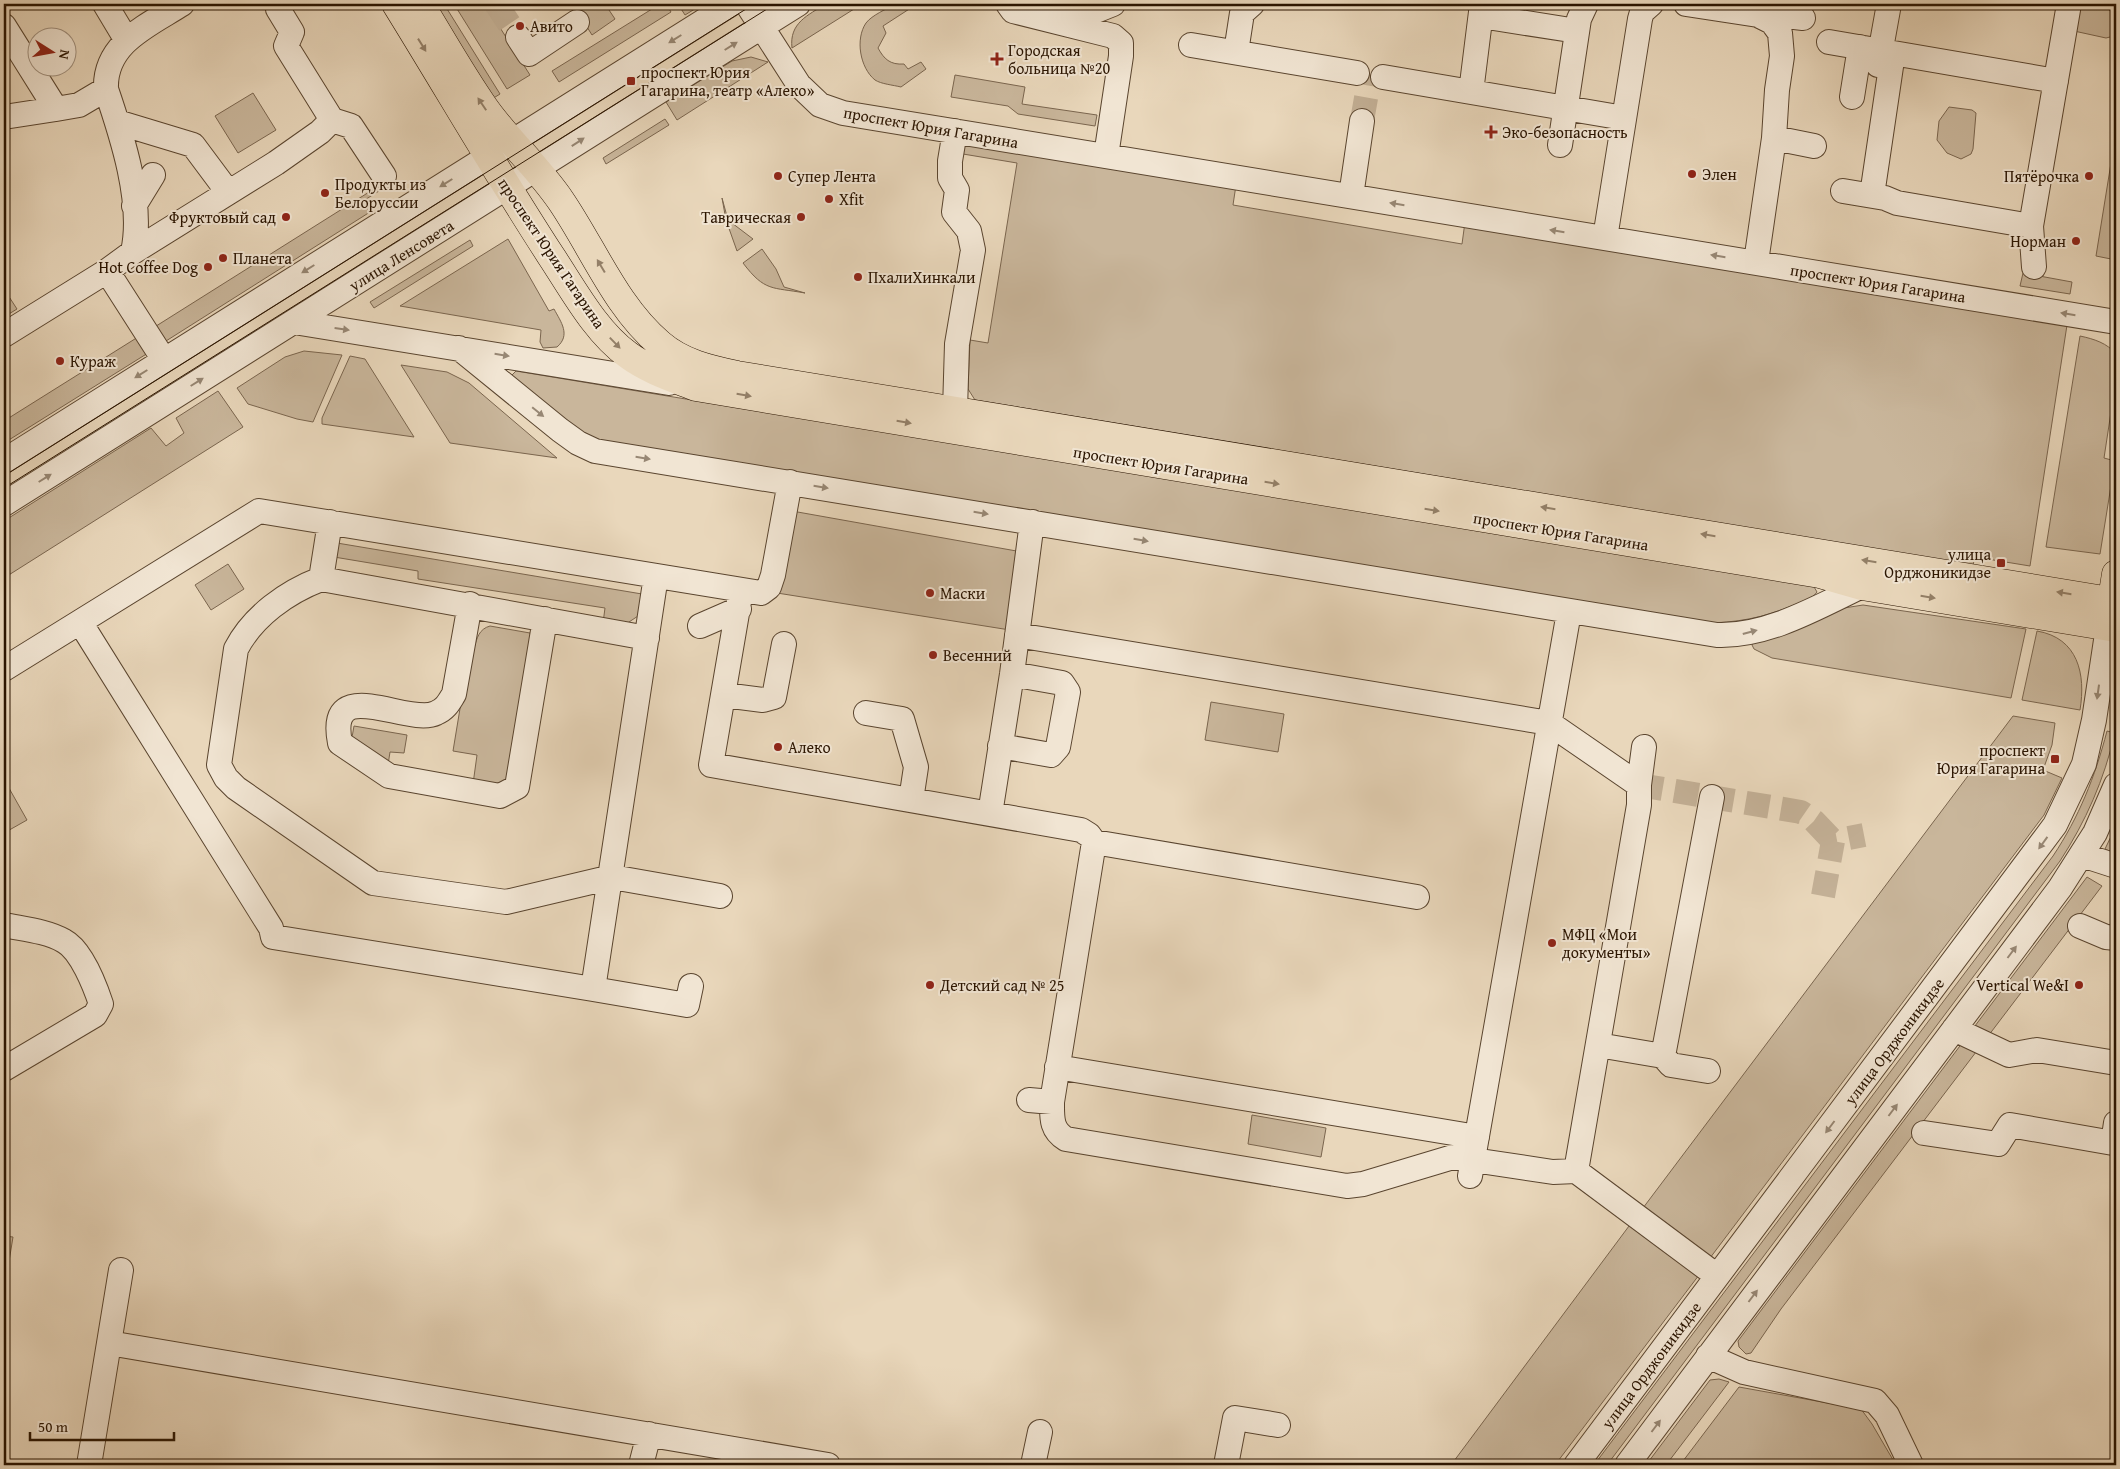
<svg xmlns="http://www.w3.org/2000/svg" width="2120" height="1469" viewBox="0 0 2120 1469" font-family="'Gentium Book Plus',serif">
<style>
.green{fill:#c9b69b;stroke:#7a654e}
.lines{fill:none;stroke-linecap:round;stroke-linejoin:round}
.minor-tunnel{stroke:#c3b096;stroke-width:24;stroke-dasharray:24 12;stroke-linecap:butt}
.minor-casing{stroke:#5a452f;stroke-width:26}
.major-casing{stroke:#2a1400;stroke-width:29}
.minor{stroke:#f1e5d3;stroke-width:24}
.major{stroke:#e9d7bb;stroke-width:28}
.tram{stroke:#2a1400;stroke-width:1}
.oneway{fill:#978774}
.oneway2{fill:#937f67}
.poi-dot{fill:#8f2418;stroke:#f1e5d3;stroke-width:2}
.labels{text-anchor:middle;dominant-baseline:central;stroke-width:4;stroke-linejoin:round;paint-order:stroke}
.poi-label{font-size:16px;fill:#2a1400;stroke:#f1e5d3;text-anchor:start}
.street-label{font-size:16px;fill:#2a1400;stroke:#f1e5d3}
</style>
<rect width="100%" height="100%" fill="#e9d7bb"/>
<filter id="stains"><feTurbulence type="fractalNoise" baseFrequency=".004" numOctaves="4"/><feColorMatrix values="0 0 0 0 .2 0 0 0 0 .09 0 0 0 0 .02 0 0 0 .5 -.17"/></filter>
<radialGradient id="worn" r=".72"><stop offset=".6" stop-color="#630" stop-opacity="0"/><stop offset="1" stop-color="#630" stop-opacity=".3"/></radialGradient>
<!-- green -->
<path class="green" d="M432 4H444L500 94 492 99Z
M454 4H485L530 75 507 89Z
M578 4H605L615 19 592 35 574 6Z
M660 4H666L671 12 559 82 552 71Z
M678 4H703L685 15Z
M826 4H862L792 48C789 23 808 15 826 4Z
M895 4H917L883 26 886 33 878 48C884 59 890 65 904 64L908 69 921 62 926 69 901 87C893 85 881 84 875 80 860 68 855 39 866 23 872 15 887 9 895 4Z
M2075 4H2105L2116 19 2114 36 2106 38 2074 31Z
M751 57 768 62 677 120 666 102 732 61Z
M955 75 1025 87 1022 104 1097 115 1095 126 1018 114 1008 106 951 97Z
M253 93 276 130 238 153 215 116Z
M1949 107 1972 110 1976 113 1973 149 1971 154 1961 159 1947 153 1937 140 1939 121Z
M665 119 669 125 606 164 603 158Z
M2116 132V260L2096 256Z
M959 138 1236 185 1233 205 1462 244 1465 222 2067 325 2030 566 1975 557 1973 565 975 400 968 389 970 340 988 343 1017 163 957 153Z
M385 182 387 186 363 201 370 212 166 341 153 328Z
M722 198 728 220 753 239 737 251 726 220Z
M508 239 549 311 554 309C561 322 571 335 557 347L543 348 540 342 541 330 400 306Z
M470 240 473 246 374 308 370 302Z
M762 249 776 269 784 287 805 293C772 287 765 292 743 263Z
M2023 273 2072 282 2070 294 2020 286Z
M4 289 17 309 4 317Z
M2080 336C2094 339 2107 343 2116 354V379L2104 458 2115 461 2100 554 2046 547Z
M138 337 148 353 4 443V421Z
M304 351 342 355 313 422 297 419 248 404 237 388 285 357Z
M350 356 365 359 414 437 322 424V418Z
M401 365 447 372 469 383 557 458 450 443Z
M516 371 1813 585 1817 592C1812 599 1802 602 1794 605 1763 618 1736 623 1703 623L600 440 574 428 512 378V375Z
M218 391 243 427 4 578V521L151 428 166 446 184 433 176 418Z
M792 511 1022 552 1010 630 777 593Z
M337 543 642 594 638 616 626 624 603 623 605 608 418 579V571L334 557Z
M228 564 244 589 211 610 195 585Z
M1863 605 2026 629 2011 698 1772 658 1754 649 1752 645 1753 642 1844 608Z
M490 626 530 633 532 638 506 784H473L477 755 453 751 470 648H474C477 638 479 629 490 626Z
M2037 631C2078 638 2086 674 2080 710L2022 700Z
M1211 702 1284 714 1278 752 1205 740Z
M2013 716 2055 723 2052 745 2043 770 2062 778 2044 815 1710 1258 1643 1208Z
M354 726 407 735 404 753 390 752 388 765 351 743Z
M2107 731 2115 733C2104 780 2086 821 2060 861L1607 1465H1594L2053 856C2079 817 2095 777 2107 731Z
M5 781 27 820 4 833V782Z
M2116 826V854L2105 849Z
M2087 877 2102 886 1781 1309 1751 1353 1746 1354 1739 1347 1738 1341Z
M1252 1115 1326 1128 1321 1157 1248 1144Z
M1632 1222 1699 1275 1555 1465H1451Z
M4 1236 13 1237 4 1292Z
M1719 1379 1729 1382 1666 1465H1646L1710 1380Z
M1739 1387 1861 1409 1872 1424 1896 1465H1680Z"/>
<g class="lines">
<!-- minor-tunnel -->
<path class="minor-tunnel" d="M496 4 518 37
M1362 121 1370 75
M1639 785 1801 812 1814 821 1833 841
M1823 896 1833 841 1864 835"/>
<!-- minor casing -->
<g class="minor-casing">
<path id="minor" d="M105 4 126 39
M182 4C149 25 104 43 106 89 122 136 144 203 133 252L276 163 320 132 332 120 286 46 292 32 278 9
M747 4 799 85 820 105 843 113 2116 322
M1008 4 1013 11 1113 36 1121 43V56L1106 156
M1050 4 1093 12 1113 4
M1686 4 1758 15 1772 22 1780 33 1782 56 1777 90 1774 138 1756 262
M1481 16 1577 31
M4 26 56 109 79 105 106 89
M1776 27 1786 16 1803 18
M518 37 529 54 577 22
M1829 42 2056 81
M1191 45 1357 73
M1236 52 1242 13 1252 4
M1878 65 1889 4
M1383 77 1624 118
M1471 92 1482 4
M1852 97 1860 47
M4 117 56 109
M332 120 351 126 384 176
M117 122 193 145 228 192
M1774 138 1814 146
M1560 145 1579 19 1586 4
M1843 191 1885 198 1897 203 2031 226
M1872 195 1893 53
M1351 196 1362 121
M134 206 153 175
M1605 238 1640 19 1642 12 1651 4
M2034 267 2031 226 2069 4
M107 271 164 360
M294 322 669 383
M4 335 107 271 133 252
M459 348 560 430 578 443 595 451 1717 635C1767 637 1818 607 1862 586
M952 430 955 410 957 344 973 250 969 231 954 212 957 190 950 178V161L955 131
M4 461 731 4
M4 504 798 4
M330 522 321 579 647 638
M321 579C287 592 253 616 236 649L219 765 226 778 236 788 373 883 506 902 612 877 720 896
M741 590 711 765 1081 830 1089 835 1094 842 1052 1102C1052 1118 1051 1130 1066 1139L1347 1186 1363 1184 1453 1157 1553 1172 1576 1171 1717 1276
M470 604 454 694C449 702 446 709 436 713 408 727 326 672 340 743L389 776 500 796 517 787 545 619
M80 622 271 928 273 937 593 989 656 576
M700 626 739 609
M1017 635 1549 723 1639 785V805L1576 1171
M4 669 259 511 761 593 769 587 773 575 790 482
M724 695 763 700 774 697 784 644
M866 713 902 719 916 767 911 800
M1000 746 1051 755 1058 747 1068 692 1062 683 1012 674
M1639 785 1644 747
M990 814 1012 674 1032 522
M1094 842 1417 897
M2082 855 2116 866
M4 925C23 929 47 931 64 941 81 950 95 986 101 1004L95 1015 4 1069
M2080 926 2106 937 2116 938
M593 989 687 1005 691 986
M1954 1029 2009 1055 2037 1050 2116 1063
M1598 1045 1663 1056
M1057 1067 1477 1137
M1708 1071 1671 1065 1663 1056 1712 797
M1029 1100 1052 1102
M1924 1133 1998 1144 2010 1125 2113 1143 2116 1123
M1470 1176 1569 612
M109 1343 828 1465
M1708 1356 1744 1372 1875 1401 1887 1415 1911 1465
M89 1465 121 1270
M641 1465 649 1434
M1033 1465 1040 1432
M1226 1465 1235 1418 1278 1425
M1576 1465 2055 825 2084 764 2094 720 2108 627
M1627 1465 2060 888 2095 833 2116 785"/>
</g>
<!-- major casing -->
<g class="major-casing">
<path id="major" d="M396 4C448 88 497 173 551 256 573 289 595 331 628 355 648 370 673 378 696 387L1820 574 1862 586 2116 628
M420 4C441 38 461 74 484 107 507 140 538 167 561 201 593 248 616 307 660 344 682 363 709 369 737 375L2116 602
M2109 618 2116 574"/>
</g>
<!-- minor -->
<use href="#minor" class="minor"/>
<!-- major -->
<use href="#major" class="major"/>
<!-- tram -->
<path class="tram" d="M4 476 754 4
M4 488 775 4"/>
</g>
<!-- one-way arrows -->
<defs><path id="oneway-solid" d="M-6-.8H1V-3.2L6.5 0L1 3.2V.8H-6Z" transform="scale(1.25)"/></defs>
<g class="oneway">
<use href="#oneway-solid" transform="translate(675 39) rotate(148)"/>
<use href="#oneway-solid" transform="translate(731 46) rotate(-32)"/>
<use href="#oneway-solid" transform="translate(578 142) rotate(-33)"/>
<use href="#oneway-solid" transform="translate(446 183) rotate(148)"/>
<use href="#oneway-solid" transform="translate(1397 204) rotate(-171)"/>
<use href="#oneway-solid" transform="translate(1557 231) rotate(-171)"/>
<use href="#oneway-solid" transform="translate(1718 256) rotate(-171)"/>
<use href="#oneway-solid" transform="translate(308 269) rotate(148)"/>
<use href="#oneway-solid" transform="translate(2068 314) rotate(-171)"/>
<use href="#oneway-solid" transform="translate(342 329) rotate(8)"/>
<use href="#oneway-solid" transform="translate(502 355) rotate(9)"/>
<use href="#oneway-solid" transform="translate(141 374) rotate(148)"/>
<use href="#oneway-solid" transform="translate(197 382) rotate(-32)"/>
<use href="#oneway-solid" transform="translate(538 412) rotate(39)"/>
<use href="#oneway-solid" transform="translate(643 458) rotate(9)"/>
<use href="#oneway-solid" transform="translate(45 478) rotate(-32)"/>
<use href="#oneway-solid" transform="translate(821 487) rotate(9)"/>
<use href="#oneway-solid" transform="translate(981 513) rotate(9)"/>
<use href="#oneway-solid" transform="translate(1141 540) rotate(10)"/>
<use href="#oneway-solid" transform="translate(1750 632) rotate(-15)"/>
<use href="#oneway-solid" transform="translate(2098 692) rotate(98)"/>
<use href="#oneway-solid" transform="translate(2043 843) rotate(126)"/>
<use href="#oneway-solid" transform="translate(2012 952) rotate(-53)"/>
<use href="#oneway-solid" transform="translate(1893 1110) rotate(-53)"/>
<use href="#oneway-solid" transform="translate(1830 1127) rotate(127)"/>
<use href="#oneway-solid" transform="translate(1753 1296) rotate(-53)"/>
<use href="#oneway-solid" transform="translate(1656 1426) rotate(-53)"/>
</g>
<g class="oneway2">
<use href="#oneway-solid" transform="translate(422 45) rotate(58)"/>
<use href="#oneway-solid" transform="translate(482 104) rotate(-124)"/>
<use href="#oneway-solid" transform="translate(601 266) rotate(-121)"/>
<use href="#oneway-solid" transform="translate(615 343) rotate(46)"/>
<use href="#oneway-solid" transform="translate(744 395) rotate(10)"/>
<use href="#oneway-solid" transform="translate(904 422) rotate(10)"/>
<use href="#oneway-solid" transform="translate(1272 483) rotate(9)"/>
<use href="#oneway-solid" transform="translate(1548 508) rotate(-171)"/>
<use href="#oneway-solid" transform="translate(1432 510) rotate(9)"/>
<use href="#oneway-solid" transform="translate(1708 535) rotate(-171)"/>
<use href="#oneway-solid" transform="translate(1869 561) rotate(-171)"/>
<use href="#oneway-solid" transform="translate(2064 593) rotate(-171)"/>
<use href="#oneway-solid" transform="translate(1928 597) rotate(9)"/>
</g>
<!-- markers -->
<g class="poi-dot">
<circle cx="520" cy="26" r="5"/>
<path d="M994.5 51.5h5v5h5v5h-5v5h-5v-5h-5v-5h5z"/>
<rect x="626" y="76" width="10" height="10" rx="2.5"/>
<path d="M1488.5 124.5h5v5h5v5h-5v5h-5v-5h-5v-5h5z"/>
<circle cx="1692" cy="174" r="5"/>
<circle cx="778" cy="176" r="5"/>
<circle cx="2089" cy="176" r="5"/>
<circle cx="325" cy="193" r="5"/>
<circle cx="829" cy="199" r="5"/>
<circle cx="286" cy="217" r="5"/>
<circle cx="801" cy="217" r="5"/>
<circle cx="2076" cy="241" r="5"/>
<circle cx="223" cy="258" r="5"/>
<circle cx="208" cy="267" r="5"/>
<circle cx="858" cy="277" r="5"/>
<circle cx="60" cy="361" r="5"/>
<rect x="1996" y="558" width="10" height="10" rx="2.5"/>
<circle cx="930" cy="593" r="5"/>
<circle cx="933" cy="655" r="5"/>
<circle cx="778" cy="747" r="5"/>
<rect x="2050" y="754" width="10" height="10" rx="2.5"/>
<circle cx="1552" cy="943" r="5"/>
<circle cx="930" cy="985" r="5"/>
<circle cx="2079" cy="985" r="5"/>
</g>
<g class="labels">
<!-- poi labels -->
<g class="poi-label">
<text x="530" y="26">Авито</text>
<text x="1008" y="50">Городская<tspan x="1008" dy="18">больница №20</tspan></text>
<text x="641" y="72">проспект Юрия<tspan x="641" dy="18">Гагарина, театр «Алеко»</tspan></text>
<text x="1502" y="132">Эко-безопасность</text>
<text x="1702" y="174">Элен</text>
<text x="788" y="176">Супер Лента</text>
<text x="2079" y="176" text-anchor="end">Пятёрочка</text>
<text x="335" y="184">Продукты из<tspan x="335" dy="18">Белоруссии</tspan></text>
<text x="839" y="199">Xfit</text>
<text x="276" y="217" text-anchor="end">Фруктовый сад</text>
<text x="791" y="217" text-anchor="end">Таврическая</text>
<text x="2066" y="241" text-anchor="end">Норман</text>
<text x="233" y="258">Планета</text>
<text x="198" y="267" text-anchor="end">Hot Coffee Dog</text>
<text x="868" y="277">ПхалиХинкали</text>
<text x="70" y="361">Кураж</text>
<text x="1991" y="554" text-anchor="end">улица<tspan x="1991" dy="18">Орджоникидзе</tspan></text>
<text x="940" y="593">Маски</text>
<text x="943" y="655">Весенний</text>
<text x="788" y="747">Алеко</text>
<text x="2045" y="750" text-anchor="end">проспект<tspan x="2045" dy="18">Юрия Гагарина</tspan></text>
<text x="1562" y="934">МФЦ «Мои<tspan x="1562" dy="18">документы»</tspan></text>
<text x="940" y="985">Детский сад № 25</text>
<text x="2069" y="985" text-anchor="end">Vertical We&amp;I</text>
</g>
<!-- street labels -->
<g class="street-label">
<text transform="translate(931 127) rotate(10)">проспект Юрия Гагарина</text>
<text transform="translate(552 253) rotate(56)">проспект Юрия Гагарина</text>
<text transform="translate(401 255) rotate(-32)">улица Ленсовета</text>
<text transform="translate(1878 283) rotate(9)">проспект Юрия Гагарина</text>
<text transform="translate(1161 465) rotate(9)">проспект Юрия Гагарина</text>
<text transform="translate(1561 531) rotate(9)">проспект Юрия Гагарина</text>
<text transform="translate(1894 1041) rotate(-53)">улица Орджоникидзе</text>
<text transform="translate(1651 1365) rotate(-53)">улица Орджоникидзе</text>
</g>
</g>
<!-- margin -->
<rect width="2120" height="1469" fill="none" stroke="#e9d7bb" stroke-width="20"/>
<rect x="5" y="5" width="2110" height="1459" fill="none" stroke="#2a1400" stroke-width="2.5"/>
<rect x="10" y="10" width="2100" height="1449" fill="none" stroke="#2a1400"/>
<!-- north arrow -->
<g transform="translate(52 52) rotate(101)"><circle r="24" fill="#f1e5d3" stroke="#a1917f"/>
<path d="M0-4L9 19L0 12L-9 19Z" fill="#8f2418"/>
<text y="-8" font-size="14" font-weight="bold" text-anchor="middle" fill="#2a1400">N</text>
</g>
<!-- scale -->
<path d="M30 1432v8h144v-8" fill="none" stroke="#2a1400" stroke-width="2.5"/>
<text x="38" y="1432" font-size="15" fill="#2a1400" stroke="#f1e5d3" stroke-width="4" paint-order="stroke">50 m</text>
<rect width="100%" height="100%" filter="url(#stains)"/>
<rect width="100%" height="100%" fill="url(#worn)"/>
</svg>
